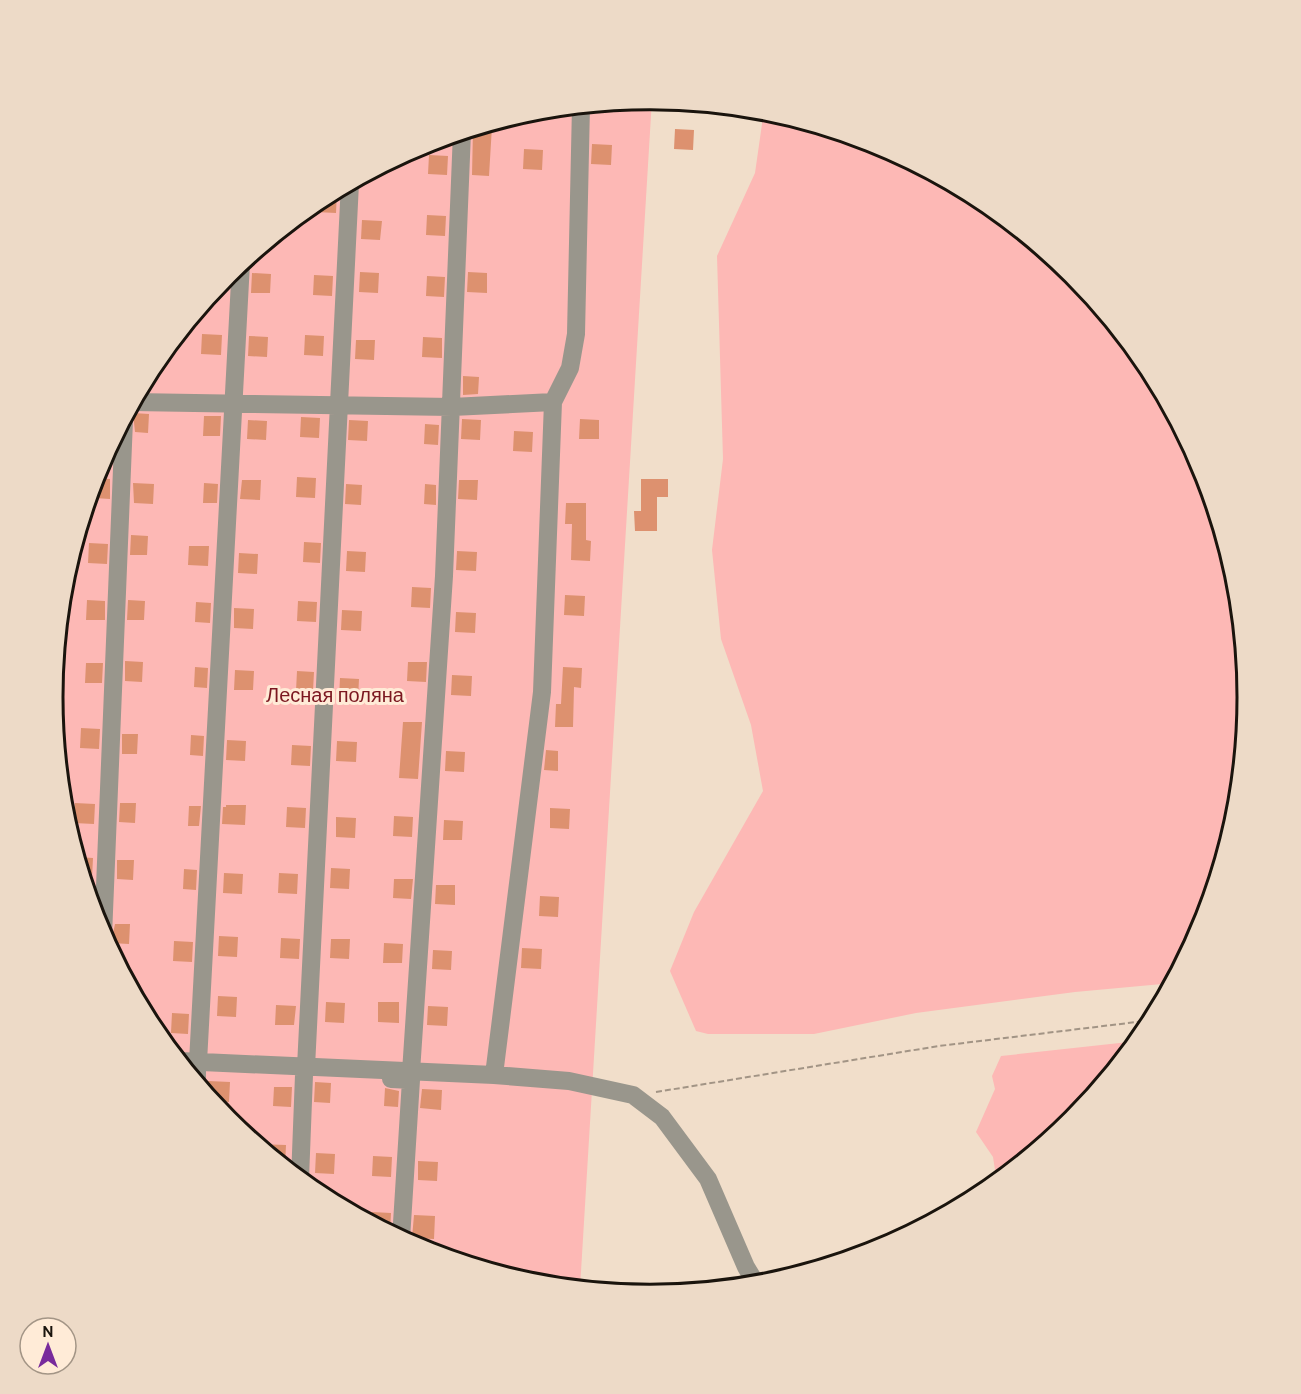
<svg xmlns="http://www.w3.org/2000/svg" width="1301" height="1394" viewBox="0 0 1301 1394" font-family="Cabin,sans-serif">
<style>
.green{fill:#fdb8b5}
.building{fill:#dd916f}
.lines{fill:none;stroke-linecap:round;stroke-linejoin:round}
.path{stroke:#a29485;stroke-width:2;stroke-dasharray:6 3;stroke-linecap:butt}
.minor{stroke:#99968c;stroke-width:18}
.labels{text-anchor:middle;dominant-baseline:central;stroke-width:6;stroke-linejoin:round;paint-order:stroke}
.park-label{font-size:20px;fill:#7b1720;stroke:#ffebd7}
.rim{fill:none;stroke:#1a140d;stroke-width:3}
</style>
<rect width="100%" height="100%" fill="#f1deca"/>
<!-- green -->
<path class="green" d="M651 99H652L580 1288 534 1283 421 1249 318 1194 227 1120 153 1029 98 926 64 813 53 697 64 580 98 468 153 364 228 274 319 200 422 144 534 110Z
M764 110 880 145 983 200 1074 274 1148 365 1203 468 1237 581 1248 697 1237 814 1203 926 1173 983 1075 992 916 1013 814 1034H708L696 1031 670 971 694 912 763 791 751 725 721 639 712 550 723 459 717 256 755 173Z
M1138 1041 1073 1120 997 1183 993 1157 976 1132 995 1089 992 1076 1001 1056Z"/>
<!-- building -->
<path class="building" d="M484 126H492L489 176 472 175 473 129Z
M675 129 694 130 693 150 674 149Z
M592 144 612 145 611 165 591 164Z
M524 149 543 150 542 170 523 169Z
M429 155 448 156 447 175 428 174Z
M337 190 336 213 316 212 317 201Z
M427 215 446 216 445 236 426 235Z
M362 220 382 221 380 240 361 239Z
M360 272 379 273 378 293 359 292Z
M468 272 487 273V293L467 292Z
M252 273 271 274 270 293H251Z
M314 275 333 276 332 296 313 295Z
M427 276 445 277 444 297 426 296Z
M202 334 222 335 221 355 201 354Z
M305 335 324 336 323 356 304 355Z
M249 336 268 337 267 357 248 356Z
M423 337 442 338V358L422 357Z
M356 340H375L374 360 355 359Z
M463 376 479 377 478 394 463 395Z
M133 413 149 414 148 433 135 432Z
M204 416H221L220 436H203Z
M301 417 320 418 319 438 300 437Z
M462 419 481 420 480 440 461 439Z
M580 419 599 420V439H579Z
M248 420 267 421 266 440 247 439Z
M349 420 368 421 367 441 348 440Z
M425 424 439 425 438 445 424 444Z
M514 431 533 432 532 452 513 451Z
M297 477 316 478 315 498 296 497Z
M95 478 110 479V499L94 498Z
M641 479H668V497H657V531H635L634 511H641Z
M242 480H261L260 500 240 499Z
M459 480H478L477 500 458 499Z
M133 483 154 484 153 504 134 503Z
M204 483 218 484 217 503H203Z
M346 484 362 485 361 505 345 504Z
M425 484 436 485V505L424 504Z
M566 503H586V540L591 541 590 561 571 560 572 524H565Z
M131 535 148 536 147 555H130Z
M304 542 321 543 320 563 303 562Z
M89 543 108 544 107 564 88 563Z
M189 546H209L208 566 188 565Z
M347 551 366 552 365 572 346 571Z
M457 551 477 552 476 571 456 570Z
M239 553 258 554 257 574 238 573Z
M412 587 431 588 430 608 411 607Z
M565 595 585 596 584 616 564 615Z
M87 600 105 601V620H86Z
M128 600 145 601 144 620H127Z
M298 601 317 602 316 622 297 621Z
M196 602 211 603 210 623 195 622Z
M234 608 254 609 253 629 234 628Z
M342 610 362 611 361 631 341 630Z
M456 612 476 613 475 633 455 632Z
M125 661 143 662 142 682 125 681Z
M408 662H427L426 682 407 681Z
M86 663H103L102 683H85Z
M195 667 208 668 207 688 194 687Z
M563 667 582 668 581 688 574 687 573 727H555L556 704H561Z
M235 670 254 671 253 690H234Z
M297 671 314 672 313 691H296Z
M452 675 472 676 471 696 451 695Z
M340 678 359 679 358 699 339 698Z
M403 722H422L418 779 399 778Z
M81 728 100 729 99 749 80 748Z
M122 734H138L137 754H122Z
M191 735 204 736 203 756 190 755Z
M227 740 246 741 245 761 226 760Z
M337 741 357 742 356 762 336 761Z
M292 745 311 746 310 766 291 765Z
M546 750 558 751V771L544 770Z
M446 751 465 752 464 772 445 771Z
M75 803 95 804 94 824 74 823Z
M120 803H136L135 823 119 822Z
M226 805H246L245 825 222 824 223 807H226Z
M189 806H201L199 826H188Z
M287 807 306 808 305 828 286 827Z
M550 808 570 809 569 829 550 828Z
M394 816 413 817 412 837 393 836Z
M336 817 356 818 355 838 336 837Z
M444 820 463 821 462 840H443Z
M77 857 93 858 91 897H89Z
M117 860H134L133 880 117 879Z
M331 868 350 869 349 889 330 888Z
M184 869 197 870 196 890 183 889Z
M224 873 243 874 242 894 223 893Z
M279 873 298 874 297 894 278 893Z
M394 879H413L411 899 393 898Z
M436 885H455V905L435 904Z
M540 896 559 897 558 917 539 916Z
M115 924H130L129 944 111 943Z
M219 936 238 937 237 957 218 956Z
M281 938 300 939 299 959 280 958Z
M331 939H350L349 959 330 958Z
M174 941 193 942 192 962 173 961Z
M384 943 403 944 402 963H383Z
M522 948 542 949 541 969 521 968Z
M433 950 452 951 451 970 432 969Z
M218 996 237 997 236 1017 217 1016Z
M326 1002 345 1003 344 1023 325 1022Z
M378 1002H399V1023L378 1022Z
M276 1005 296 1006 294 1025H275Z
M428 1006 448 1007 447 1026 427 1025Z
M172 1013 189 1014 188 1034 171 1033Z
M208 1081 230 1082 229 1102 212 1101 204 1091Z
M315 1082 331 1083 330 1103 314 1102Z
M274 1087H292L291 1107 273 1106Z
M385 1088 399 1091 398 1107 384 1106Z
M422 1089 442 1090 441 1110 420 1108Z
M257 1144 286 1145 285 1167 267 1152Z
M316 1153 335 1154 334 1174 315 1173Z
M373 1156 392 1157 391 1177 372 1176Z
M418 1161 438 1162 437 1181 418 1180Z
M372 1212 391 1213 390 1233 372 1223Z
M414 1215 435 1216 434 1239 412 1238Z"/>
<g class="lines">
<!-- path -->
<path class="path" d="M656 1092 939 1046 1153 1020"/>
<!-- minor -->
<path class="minor" d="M133 402 452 407 553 402
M103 936 124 420
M180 1061 494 1075 569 1081 633 1095 662 1117 708 1179 746 1267 757 1285
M198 1062 241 263
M306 1067 350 183
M411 1072 444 576 462 132
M494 1075 542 692 553 402 570 368 576 334 581 106
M391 1079 411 1080 401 1239
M197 1082V1070
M300 1179 304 1075"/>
</g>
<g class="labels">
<!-- park labels -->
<g class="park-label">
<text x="335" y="695">Лесная поляна</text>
</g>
</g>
<!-- crop -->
<path d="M0 0H1301V1394H0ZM63 697a587 587 0 1 1 1174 0a587 587 0 1 1-1174 0Z" fill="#eddac7" fill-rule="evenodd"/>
<path class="rim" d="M63 697a587 587 0 1 1 1174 0a587 587 0 1 1-1174 0Z"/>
<!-- north arrow -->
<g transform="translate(48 1346)"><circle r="28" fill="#ffebd7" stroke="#a39586" stroke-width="1.5"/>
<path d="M0-4.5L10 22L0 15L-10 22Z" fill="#782a9c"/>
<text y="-9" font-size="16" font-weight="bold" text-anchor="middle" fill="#1a140d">N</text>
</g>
</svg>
